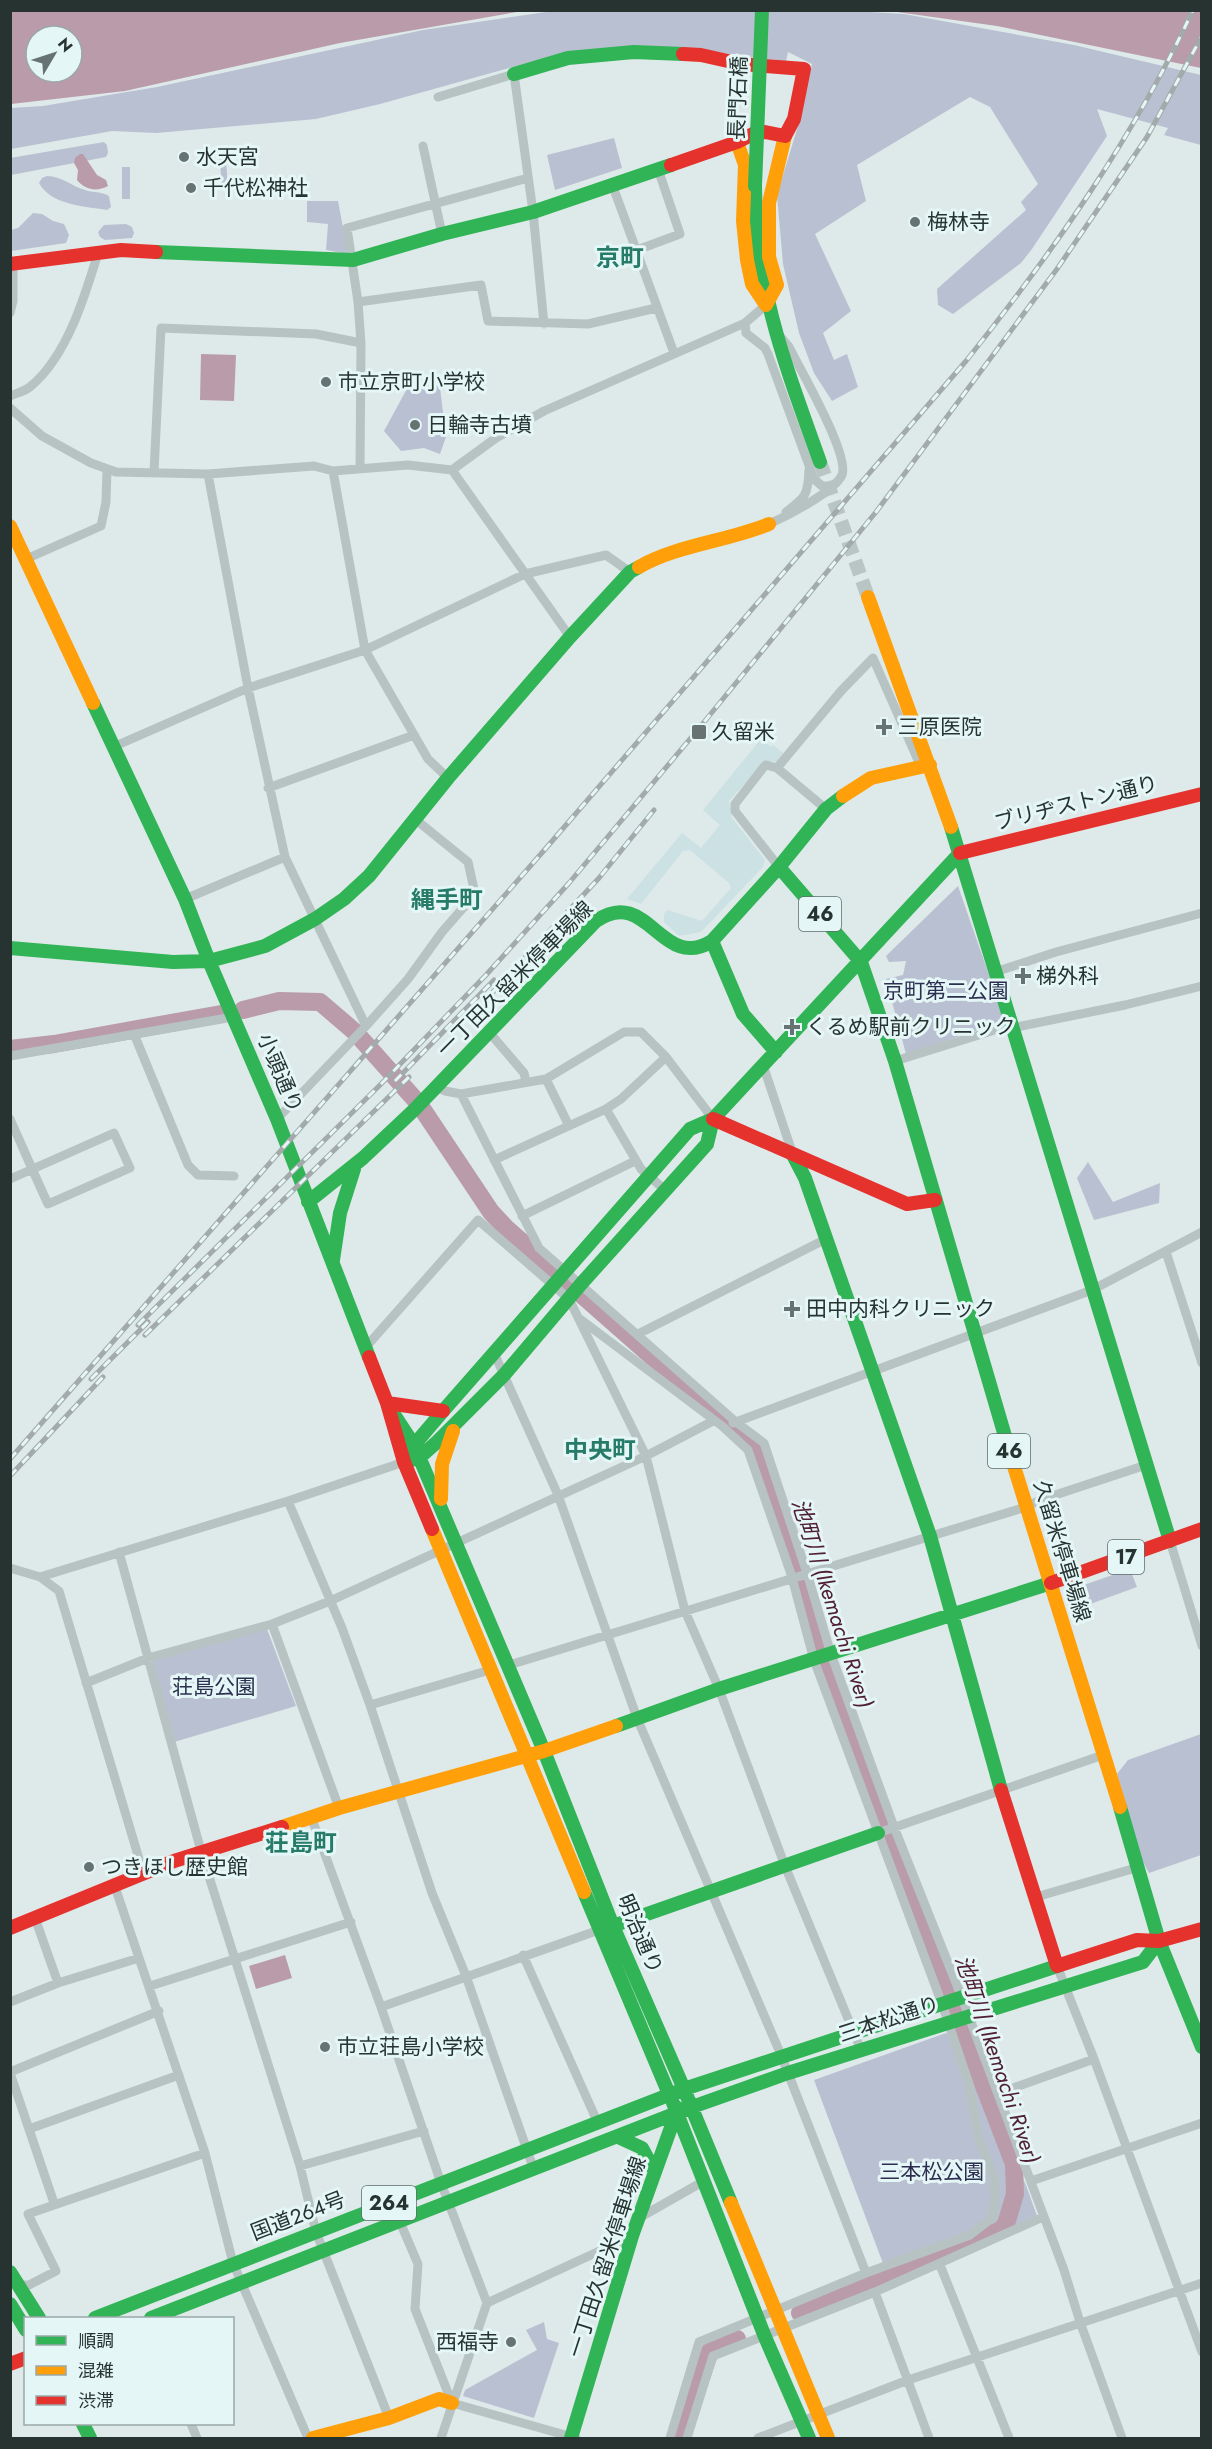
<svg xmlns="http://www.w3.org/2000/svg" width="1212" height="2449" viewBox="0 0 1212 2449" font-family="Jost,'Noto Sans JP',sans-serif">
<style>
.green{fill:#b9c0d1}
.plaza{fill:#cbe1e4}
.water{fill:#ba9baa;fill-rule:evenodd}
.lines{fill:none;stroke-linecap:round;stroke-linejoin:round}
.river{stroke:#ba9baa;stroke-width:18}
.secondary-tunnel{stroke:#b9c5c5;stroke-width:14;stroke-dasharray:14 7;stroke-linecap:butt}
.street{stroke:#b7c3c3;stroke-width:9}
.fast{stroke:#30b455;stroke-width:14}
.slow{stroke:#ff9f0a;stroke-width:14}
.jam{stroke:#e5322d;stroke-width:14}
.rail-casing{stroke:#a2aaaa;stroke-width:5}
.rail{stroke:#e5f6f7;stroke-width:3;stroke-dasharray:9;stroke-linecap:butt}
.fast-bridge{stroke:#30b455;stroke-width:14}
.poi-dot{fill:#667372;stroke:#e5f6f7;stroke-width:2}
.labels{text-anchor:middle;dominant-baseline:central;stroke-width:6;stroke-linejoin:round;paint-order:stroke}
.shield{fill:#e5f6f7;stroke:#5f6e6c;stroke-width:1.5}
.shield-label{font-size:20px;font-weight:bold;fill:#263331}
.street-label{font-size:21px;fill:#263331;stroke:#e5f6f7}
.poi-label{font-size:21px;fill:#263331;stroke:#e5f6f7;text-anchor:start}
.park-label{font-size:21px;fill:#2c2f4f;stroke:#e5f6f7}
.water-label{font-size:22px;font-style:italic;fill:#502032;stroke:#e5f6f7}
.quarter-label{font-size:24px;font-weight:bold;fill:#267b69;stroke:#e5f6f7}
</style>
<rect width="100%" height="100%" fill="#dee9ea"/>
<!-- green -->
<path class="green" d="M560 10H834L904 14 1074 45 1201 75V145L1164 135 1168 128 1097 109 1107 136 1032 249 1021 263 953 314 938 305 937 289 1026 210 1021 202 1038 184 990 107 970 97 857 165 866 201 815 234 851 311 823 333 834 360 847 354 858 387 832 401 814 373 799 333 783 264 777 195 798 126 812 64 788 52 786 61 702 51H570L380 104 316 119 156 133 112 131 11 149V108L43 106 157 87 423 30Z
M614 138 622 168 555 190 547 155Z
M104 142 107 145 108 153 106 157 11 175 10 158Z
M225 148 228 188 222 189 219 149Z
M122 167H130V199H122Z
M47 176C62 176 71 186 85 190 93 193 101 191 109 196L111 207 107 210C83 206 51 205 39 183L42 178Z
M307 201H338L348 254 326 250 328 224 307 222Z
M33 213 42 214 53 221 64 224 69 235 66 243 11 251V230L18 228Z
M126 224 132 227 134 233 132 238 105 240 100 237 98 232 104 225Z
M428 378 440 388 446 437 440 454 424 448 401 451 384 431 409 385Z
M958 886 1005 1021 906 1054 886 979 903 975 906 961 889 962 886 956Z
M1088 1162 1113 1202 1160 1183 1159 1203 1094 1220 1077 1178Z
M1130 1569 1137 1587 1082 1607 1075 1588Z
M267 1629 296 1706 174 1742 152 1660Z
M1201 1734V1855L1149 1873 1141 1858 1117 1774 1128 1760Z
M946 2033 951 2035 1026 2185 1037 2216 890 2282 814 2080Z
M544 2322 547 2339 559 2343 534 2418 463 2396 465 2390 537 2350 526 2330Z"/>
<!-- plaza -->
<path class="plaza" d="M761 739 771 747 773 745 783 753 777 762 765 761 729 801 732 818 765 860 763 867 701 932 679 936 664 922V914L667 910 702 921 731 888 729 883 690 850 683 851 641 904 627 899 682 833 701 848 720 825 703 810Z"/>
<!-- water -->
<path class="water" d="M11 10H523V11L340 43 125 91 11 104ZM36 36H72V72H36Z
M890 11H1201V68L997 26Z
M80 154H83L97 175 106 180 108 186C97 192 85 190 77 180L78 170 74 163 75 158Z
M201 354 236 355 234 401 200 400Z
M285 1955 292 1978 256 1989 249 1966Z"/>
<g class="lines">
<!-- river -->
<path class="river" d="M243 1010 279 1001 320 1002 355 1032 419 1104 491 1212 506 1228 749 1442 759 1454 818 1641 890 1842 949 1985 969 2047 1014 2164 1015 2194 1006 2224 1001 2230 800 2313
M10 1049 54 1044 221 1014
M680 2438 710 2351 737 2339"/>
<!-- secondary-tunnel -->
<path class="secondary-tunnel" d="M820 462 868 597"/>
<!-- street -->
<path class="street" d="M438 97 514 74 533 212 544 324
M423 146 442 234
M612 184 674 353
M637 250 680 234 658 169
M358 302 481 285 488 321 588 324 656 308
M10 313 13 301V264
M745 323 746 333 765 348 768 354 814 479 822 486H832
M10 396C17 393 26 391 31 386 67 356 85 296 98 253
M10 408 42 436 91 463 116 472 208 474 314 466 333 471 408 465 452 470 496 438 544 411 745 323 766 305
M360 469 361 343 358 302 347 228 528 178
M452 470 570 637
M333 471 365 650 428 759 448 778
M154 472 161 328 316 334 361 343
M208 474 248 688 285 857 366 1026
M786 512C806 497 808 495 809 470
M769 524C787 516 834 492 842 475 850 455 800 369 789 347L779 335
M26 559 101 526 106 502 107 470
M113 747 248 688 365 650 525 574 606 555 630 572
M777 768 841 691 873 658 921 767
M268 788 414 735
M779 867 735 811V804L763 768 766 765 777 768 826 809
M185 899 285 857
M995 972 1056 952 1202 913
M1012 1028 1125 1005 1202 986
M489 1032 524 1073 526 1082
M134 1034 188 1165 198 1175 234 1176
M10 1056 233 1017
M895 1061 1011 1025
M763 1065 793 1155
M546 1079 569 1126
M436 1087 445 1091 461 1094 546 1079 624 1032H641L666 1057 713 1119
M461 1094 539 1248 736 1422 764 1443 807 1573 831 1654 894 1827 962 1998 1064 2270 1080 2322 1122 2438
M606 1109 641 1169 665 1190
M10 1119C23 1148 35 1176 48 1204L130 1168 114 1133 10 1179
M277 1119 366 1026 408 979 442 932 470 900 474 889 468 862 415 819
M494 1160 606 1109 621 1099 666 1057
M522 1216 635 1161
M1166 1252 1202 1363
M580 1319 722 1426 748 1450 791 1574 814 1660 942 2004 969 2084 978 2136 994 2178 995 2200 992 2218 970 2235 866 2273 699 2342 670 2438
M638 1334 826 1239
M365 1348 478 1220 569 1299 646 1456 685 1611 719 1689 785 1866 861 2050
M494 1353 558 1495 637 1718 781 2055 866 2273
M733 1423 1092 1290 1202 1232
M288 1501 342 1628 370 1705 432 1893 466 1976 534 2170
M1170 1541 1202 1646
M119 1552 201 1851 300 2166 316 2232 389 2418
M10 1568 40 1577 59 1591 143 1872
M40 1577 288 1501 404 1462
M272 1624 339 1808
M506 1666 1026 1507 1040 1500 1146 1465
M86 1683 148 1658 272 1624 330 1601 646 1456 713 1421
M370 1705 490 1670
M312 1819 381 2007 441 2183 487 2303 441 2438
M878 1833 1103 1755
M114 1884 205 2153 233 2263 308 2438
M1036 1897 1139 1867
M35 1918 58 1983
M523 1955 597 2121
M1057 1966 1094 2059 1202 2352
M150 1986 351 1922
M10 2002 58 1983 139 1958
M381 2007 599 1930
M10 2072 159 2011
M10 2073 54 2203
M999 2093 1094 2059
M29 2129 179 2075
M300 2166 424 2131
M1031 2181 1202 2123
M639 2218 704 2181
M400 2222 418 2264 415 2309 452 2403
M940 2265 1009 2438
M16 2285H29L56 2271 28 2214 205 2153
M875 2292 929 2438
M487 2303 632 2236
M452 2403 576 2438
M191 2424 197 2438
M687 2438 713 2356 875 2292 1043 2217
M758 2438 908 2380 1202 2283"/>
<!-- fast -->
<path class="fast" d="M514 74 568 58 634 52 683 54
M755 186C755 289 786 367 820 462
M156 252 353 260 442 234 533 212 671 165
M93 703 185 899 209 961 277 1119 369 1357
M951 827 1170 1541
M779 867 861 962 895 1061 1012 1460
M712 941 743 1014 776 1052
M10 948 173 962 209 961 265 946 315 919 344 899 369 876 448 778 570 637 630 572 639 567
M793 1155 805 1178 930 1536 1001 1790
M308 1202 363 1158 414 1110 596 921C648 885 661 973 712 941L779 867 826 809 843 796
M333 1260 340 1213 354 1169
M395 1416 414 1445 544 1751 613 1926 684 2089
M411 1460 420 1457 437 1442 504 1375 581 1284 707 1144 713 1119
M404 1462 414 1445 443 1411 690 1129 713 1119 960 853
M616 1726 719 1689 1051 1583
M1120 1807 1159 1941 1202 2047
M584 1892 669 2094
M607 1928 878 1833
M684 2089 1060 1965
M673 2103 765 2337 809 2438
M692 2107 788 2073 1143 1962 1159 1941
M618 2137 642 2148 655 2172
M10 2272 39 2318
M10 2304 26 2330
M95 2318 684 2089 731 2203
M151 2318 692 2107
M83 2424 90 2438
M571 2438 632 2236 678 2108"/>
<!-- slow -->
<path class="slow" d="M737 142 745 165 743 221 747 260 752 284 766 305 777 285 769 257V203L785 136
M10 526 93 703
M639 567C677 545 728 541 769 524
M868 597 951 827
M843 796 871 778 930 765
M1012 1460 1120 1807
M441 1499 442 1464 453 1431
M432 1529 584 1892
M282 1827 339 1808 544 1751 616 1726
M731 2203 828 2438
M313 2438 389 2418 439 2399 452 2403"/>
<!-- jam -->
<path class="jam" d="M671 165 737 142 755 133 765 132 785 136 794 119 804 69 741 64 701 55 683 54
M10 264 121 250 156 252
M960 853 1202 794
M713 1119 907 1204 935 1200
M369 1357 387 1403 404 1462 432 1529
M387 1403 443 1411
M1051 1583 1202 1529
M1001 1790 1057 1966
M10 1928 174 1861 282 1827
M1060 1965 1137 1940 1159 1941 1202 1929
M10 2364 26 2358"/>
<!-- rail casing -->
<g class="rail-casing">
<path id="rail" d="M491 994 599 878 654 810
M395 1081 494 980
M138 1325 381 1084 486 975 569 883 700 727 876 512 1057 269 1147 137 1202 36
M145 1335 409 1077
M91 1379 148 1322
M10 1459 547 847 966 361C1053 252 1134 137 1193 10
M10 1476 103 1377"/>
</g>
<!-- rail -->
<use href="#rail" class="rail"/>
<!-- fast-bridge -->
<path class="fast-bridge" d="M755 186 762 10"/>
</g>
<!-- markers -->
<g class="poi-dot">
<circle cx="184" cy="157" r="6"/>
<circle cx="191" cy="188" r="6"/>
<circle cx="915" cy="222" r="6"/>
<circle cx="326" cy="382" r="6"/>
<circle cx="415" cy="425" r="6"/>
<path d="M881 718h6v6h6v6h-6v6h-6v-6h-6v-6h6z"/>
<rect x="691" y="724" width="16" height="16" rx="3"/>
<path d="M1020 967h6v6h6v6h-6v6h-6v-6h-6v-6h6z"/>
<path d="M789 1018h6v6h6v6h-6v6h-6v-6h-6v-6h6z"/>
<path d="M789 1300h6v6h6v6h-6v6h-6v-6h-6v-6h6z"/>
<circle cx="89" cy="1867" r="6"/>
<circle cx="325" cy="2047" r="6"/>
<circle cx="511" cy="2342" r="6"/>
</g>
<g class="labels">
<!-- shield labels -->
<g class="shield">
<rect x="799" y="897" width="42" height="34" rx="4.5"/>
<rect x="988" y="1434" width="42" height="34" rx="4.5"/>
<rect x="1108" y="1540" width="36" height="34" rx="4.5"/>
<rect x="362" y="2186" width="54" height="34" rx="4.5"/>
</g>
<g class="shield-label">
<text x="820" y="914">46</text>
<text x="1009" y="1451">46</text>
<text x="1126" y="1557">17</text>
<text x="389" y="2203">264</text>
</g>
<!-- street labels -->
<g class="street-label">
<text transform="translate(738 98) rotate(-88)">長門石橋</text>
<text transform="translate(1076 803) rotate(-14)">ブリヂストン通り</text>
<text transform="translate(515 979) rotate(-45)">一丁田久留米停車場線</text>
<text transform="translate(280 1073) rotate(67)">小頭通り</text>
<text transform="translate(1062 1551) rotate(73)">久留米停車場線</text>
<text transform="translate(640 1934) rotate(67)">明治通り</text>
<text transform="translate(889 2019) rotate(-18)">三本松通り</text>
<text transform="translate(298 2216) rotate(-21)">国道264号</text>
<text transform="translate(607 2257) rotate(-72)">一丁田久留米停車場線</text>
</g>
<!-- poi labels -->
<g class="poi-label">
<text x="196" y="157">水天宮</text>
<text x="203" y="188">千代松神社</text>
<text x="927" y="222">梅林寺</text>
<text x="338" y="382">市立京町小学校</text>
<text x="427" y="425">日輪寺古墳</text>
<text x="898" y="727">三原医院</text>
<text x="712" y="732">久留米</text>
<text x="1036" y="976">梯外科</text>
<text x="806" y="1027">くるめ駅前クリニック</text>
<text x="806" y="1309">田中内科クリニック</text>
<text x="101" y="1867">つきほし歴史館</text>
<text x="337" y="2047">市立荘島小学校</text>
<text x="499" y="2342" text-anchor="end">西福寺</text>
</g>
<!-- park labels -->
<g class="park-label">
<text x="946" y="991">京町第二公園</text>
<text x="214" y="1687">荘島公園</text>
<text x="932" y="2172">三本松公園</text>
</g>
<!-- water labels -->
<g class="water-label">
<text transform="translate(833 1603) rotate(72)">池町川 (Ikemachi River)</text>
<text transform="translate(998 2059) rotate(71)">池町川 (Ikemachi River)</text>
</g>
<!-- quarter labels -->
<g class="quarter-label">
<text x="620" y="257">京町</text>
<text x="447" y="899">縄手町</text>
<text x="600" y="1449">中央町</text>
<text x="301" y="1842">荘島町</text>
</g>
</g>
<!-- border -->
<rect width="1212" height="2449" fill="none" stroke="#263331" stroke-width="24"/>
<!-- legend -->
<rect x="24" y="2317" width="210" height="108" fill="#e5f6f7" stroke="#99a8a8" stroke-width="1.5"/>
<rect x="36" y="2336" width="30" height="9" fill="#30b455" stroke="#99a8a8" stroke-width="1.5"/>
<text x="78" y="2347" font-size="18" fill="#263331">順調</text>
<rect x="36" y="2366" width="30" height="9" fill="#ff9f0a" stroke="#99a8a8" stroke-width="1.5"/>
<text x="78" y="2377" font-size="18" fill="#263331">混雑</text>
<rect x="36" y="2396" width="30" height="9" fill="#e5322d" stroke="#99a8a8" stroke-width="1.5"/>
<text x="78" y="2407" font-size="18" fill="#263331">渋滞</text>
<!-- north arrow -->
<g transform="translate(54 54) rotate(51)"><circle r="28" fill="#e5f6f7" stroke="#99a8a8" stroke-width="1.5"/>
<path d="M0-4.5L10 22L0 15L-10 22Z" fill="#667372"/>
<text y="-9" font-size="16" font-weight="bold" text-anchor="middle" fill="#263331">N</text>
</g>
</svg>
